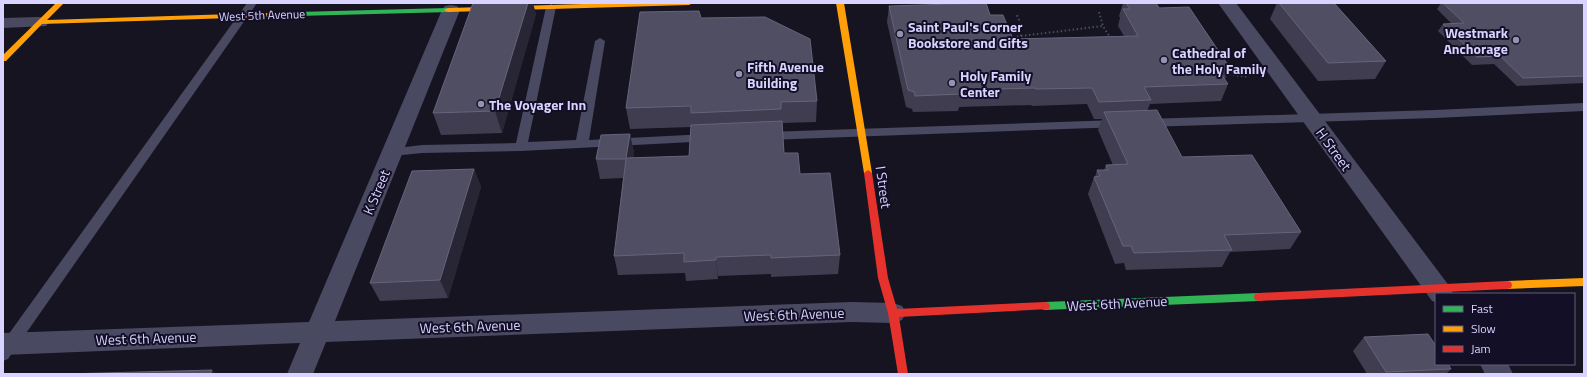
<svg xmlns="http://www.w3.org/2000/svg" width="1587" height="377" viewBox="0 0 1587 377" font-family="'Titillium Web',sans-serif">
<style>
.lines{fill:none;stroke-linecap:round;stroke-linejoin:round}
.path{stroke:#44505f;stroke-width:2;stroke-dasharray:1.5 2.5;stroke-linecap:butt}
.lane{fill:#4a4962;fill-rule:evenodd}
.street{fill:#4a4962;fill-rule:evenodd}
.fast{fill:#30b455;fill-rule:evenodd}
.slow{fill:#ff9f0a;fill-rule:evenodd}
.jam{fill:#e5322d;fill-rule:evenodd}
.wall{fill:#403d50}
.shaded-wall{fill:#282635}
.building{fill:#504e63;stroke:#66637b}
.poi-dot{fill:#9591b1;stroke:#130f26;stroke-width:1.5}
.labels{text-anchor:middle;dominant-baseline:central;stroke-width:4;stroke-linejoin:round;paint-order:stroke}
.far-street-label{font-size:12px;fill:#d9d4ff;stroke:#130f26}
.poi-label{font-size:14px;font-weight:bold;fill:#d9d4ff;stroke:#130f26;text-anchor:start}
.street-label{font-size:14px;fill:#d9d4ff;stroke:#130f26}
</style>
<rect width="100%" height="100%" fill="#161421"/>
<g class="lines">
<!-- path -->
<path class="path" d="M1099 12 1103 26 1111 39
M1021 36 1103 26
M1009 38 1021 36 1019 20 1016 13
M1225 74 1249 77"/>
<!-- lane -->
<path class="lane" d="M247 3H257L8 359 3 361V342Z
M551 4 556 7 528 142 576 140 595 41 600 38 605 41 589 140 707 134 711 135 713 138 711 141 521 151 422 153 393 156 389 155 387 152 389 149 422 145 516 143 546 7Z
M1584 103V111L1435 118 1146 127 1142 126 1140 123 1142 120 1146 119 1435 110Z
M1117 120 1121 121 1123 124 1121 127 767 140 763 139 761 136 763 133 767 132Z"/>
<!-- street -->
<path class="street" d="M1218 3H1236L1450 287 1453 294H1436V302L1432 301Z
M451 5 457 6 460 10 335 321 851 302 893 303 902 306 906 313 902 320 893 323 851 322 326 342 313 374H287L300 343 3 355V333L309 322 442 10 445 6Z
M40 17 46 18 49 22 46 26 3 28V18Z
M1480 364H1508L1513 374H1485Z"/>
<!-- fast -->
<path class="fast" d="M448 8H451V12L297 16 293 14 297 12Z
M1259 293 1263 294 1264 297 1263 300 1259 301 1045 310 1041 309 1040 306 1041 303 1045 302Z"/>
<!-- slow -->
<path class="slow" d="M56 3H64L47 20 297 12 301 14 297 16 42 24 6 61H3V55Z
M616 3H693L689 5 448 12 444 10 448 8Z
M836 3H844L872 173 868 176 864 173Z
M1584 278V286L1507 289 1503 288 1502 285 1503 282 1507 281Z"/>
<!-- jam -->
<path class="jam" d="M868 170 872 173 888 278 897 309 1045 302 1049 303 1050 306 1049 309 899 317 908 374H898L888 313 878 278 864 173Z
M1507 281 1511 282 1512 285 1511 288 1507 289 1259 301 1255 300 1254 297 1255 294 1259 293Z"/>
</g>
<!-- wall -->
<path class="wall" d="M1123 3H1156L1159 8 1230 68 1225 79 1228 84 1221 101 1150 104 1147 111 1182 157 1301 232 1290 249 1230 252 1222 267 1126 270 1124 263 1115 264 1088 194 1094 177H1095L1097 170H1104L1106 165H1113L1098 130 1102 119H1094L1087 104 1032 106 1031 105 959 107 958 111 913 112 912 109 906 107 887 22 889 6 990 15 1013 39 1124 36 1118 26 1120 18 1119 16Z
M1277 3H1334L1386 61 1375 79 1318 81 1270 19Z
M1441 3H1584V83L1517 86 1494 64 1472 65 1438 31 1443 24 1451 23 1437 9Z
M536 14 502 133 441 135 433 113Z
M701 18 817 101 816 122 782 123 784 153 800 174 840 255 838 274 771 277V274L718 276V279L686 281 685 273 618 275 614 256 623 178 600 179 596 159 630 134 634 153 633 158 689 156 691 127 630 129 626 108Z
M474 169 481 187 448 298 380 301 370 283Z
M1364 337 1451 369 1446 374H1367L1353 351Z"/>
<!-- shaded-wall -->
<path class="shaded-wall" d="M528 3H533L536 14 502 133 495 111Z
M630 134 634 153 630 178 626 158Z
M474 169 481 187 448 298 440 280Z
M716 257 718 276V279L716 260Z
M212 370 216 374H210Z"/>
<!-- building -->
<path class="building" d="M473 3H528L495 111 433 113Z
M986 3 990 15H1003L1013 39 1138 36 1123 9H1130L1126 3H1156L1159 8 1189 7 1230 68H1217L1228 84 1144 87 1151 100 1099 102 1092 88 1036 89 1035 88 960 90 961 94 915 96 914 92 908 90 889 6Z
M1279 3H1334L1386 61 1328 63Z
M1443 3H1584V76L1523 78 1500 56 1477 57 1443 24 1464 23Z
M699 11 701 18 765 17 810 39 817 101 781 102V109L691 113V106L626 108 640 12Z
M1157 110 1182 157 1252 155 1301 232 1224 235 1232 250 1134 253 1131 246H1123L1094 177 1100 176 1097 170H1108L1106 165 1128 164 1104 112Z
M782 121 784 153H798L800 174 830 173 840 255 771 258V255L716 257V260L684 262V253L614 256 626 159H596L601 135 630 134 626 158 689 156 691 125Z
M474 169 440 280 370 283 412 171Z
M1428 334 1436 346V364H1448L1451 369 1386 372 1364 337Z
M212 370 210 374H64Z"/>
<!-- markers -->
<g class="poi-dot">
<circle cx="900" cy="34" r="4"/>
<circle cx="1516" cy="40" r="4"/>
<circle cx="1164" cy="60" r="4"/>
<circle cx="739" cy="74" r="4"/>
<circle cx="952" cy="83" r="4"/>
<circle cx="481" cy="104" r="4"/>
</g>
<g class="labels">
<!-- far-street labels -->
<g class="far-street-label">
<text transform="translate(262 15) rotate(-2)">West 5th Avenue</text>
</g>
<!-- poi labels -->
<g class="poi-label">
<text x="908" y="26">Saint Paul's Corner<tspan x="908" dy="16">Bookstore and Gifts</tspan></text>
<text x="1508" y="32" text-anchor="end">Westmark<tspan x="1508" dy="16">Anchorage</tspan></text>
<text x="1172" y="52">Cathedral of<tspan x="1172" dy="16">the Holy Family</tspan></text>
<text x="747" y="66">Fifth Avenue<tspan x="747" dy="16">Building</tspan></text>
<text x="960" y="75">Holy Family<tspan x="960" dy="16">Center</tspan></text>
<text x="489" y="104">The Voyager Inn</text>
</g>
<!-- street labels -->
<g class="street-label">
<text transform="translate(1334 149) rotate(54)">H Street</text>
<text transform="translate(884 187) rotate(82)">I Street</text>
<text transform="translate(376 192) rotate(-67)">K Street</text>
<text transform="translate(1117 303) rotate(-3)">West 6th Avenue</text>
<text transform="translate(794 314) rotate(-2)">West 6th Avenue</text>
<text transform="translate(470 326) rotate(-2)">West 6th Avenue</text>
<text transform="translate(146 338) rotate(-2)">West 6th Avenue</text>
</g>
</g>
<!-- border -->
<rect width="1587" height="377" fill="none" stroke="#d9d4ff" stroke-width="8"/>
<!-- legend -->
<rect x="1435" y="293" width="140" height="72" fill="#130f26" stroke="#625e7d"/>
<rect x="1443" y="306" width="20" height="6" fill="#30b455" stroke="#625e7d"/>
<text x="1471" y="313" font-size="12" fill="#d9d4ff">Fast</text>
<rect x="1443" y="326" width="20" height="6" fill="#ff9f0a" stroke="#625e7d"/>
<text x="1471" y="333" font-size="12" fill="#d9d4ff">Slow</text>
<rect x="1443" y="346" width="20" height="6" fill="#e5322d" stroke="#625e7d"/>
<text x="1471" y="353" font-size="12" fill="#d9d4ff">Jam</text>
</svg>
